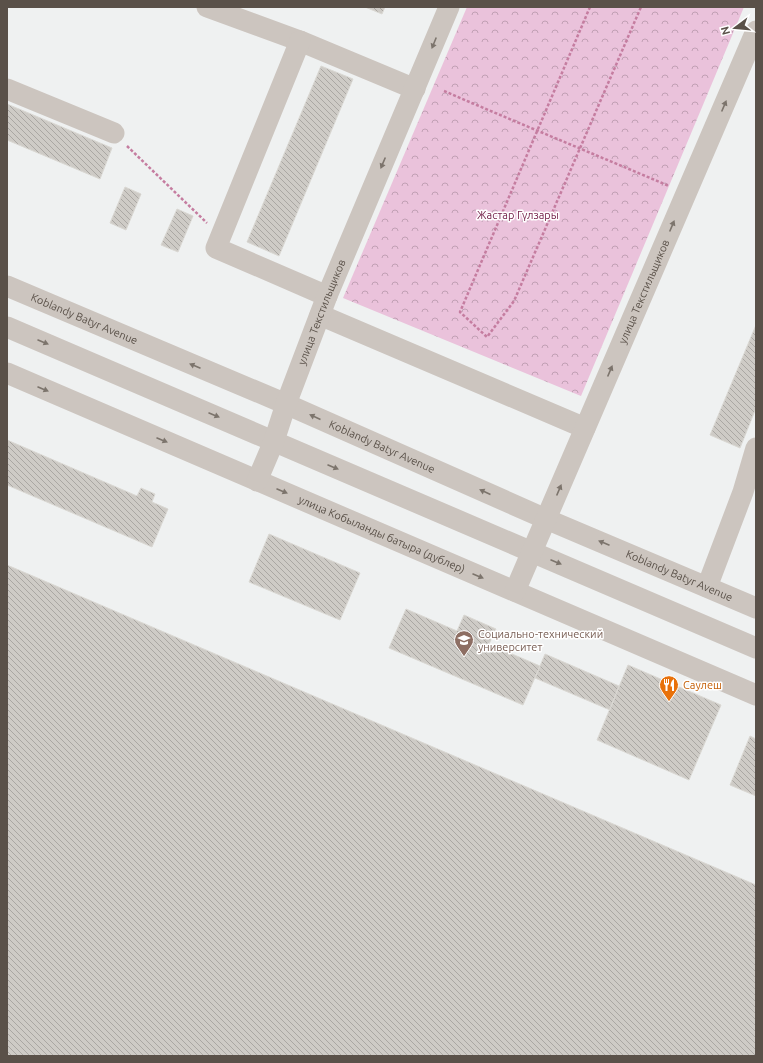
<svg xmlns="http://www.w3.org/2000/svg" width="763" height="1063" viewBox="0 0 763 1063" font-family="Ubuntu,sans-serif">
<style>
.forest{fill:url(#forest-crowns)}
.building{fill:url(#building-back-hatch);stroke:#dad8d3}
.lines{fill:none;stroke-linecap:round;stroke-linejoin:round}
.path{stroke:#c57da0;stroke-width:2.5;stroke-dasharray:3 2;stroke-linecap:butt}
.minor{stroke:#ccc5bf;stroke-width:21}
.oneway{fill:#7c746c}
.labels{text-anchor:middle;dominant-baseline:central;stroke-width:3;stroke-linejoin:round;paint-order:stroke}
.park-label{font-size:11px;fill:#74214a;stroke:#fff}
.street-label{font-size:11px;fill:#5a5149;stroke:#fff}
.education-label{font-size:11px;fill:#785e54;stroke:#fff;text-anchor:start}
.food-label{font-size:11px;fill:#c56008;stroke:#fff;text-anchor:start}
</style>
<defs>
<pattern id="forest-crowns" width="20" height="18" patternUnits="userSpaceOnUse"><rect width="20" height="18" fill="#eac2db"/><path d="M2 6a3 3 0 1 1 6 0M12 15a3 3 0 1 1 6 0" fill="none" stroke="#c1a0b4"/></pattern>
<pattern id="building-back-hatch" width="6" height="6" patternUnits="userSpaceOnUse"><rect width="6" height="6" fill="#cecbc6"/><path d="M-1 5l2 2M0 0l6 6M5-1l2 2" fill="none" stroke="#aaa7a3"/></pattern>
</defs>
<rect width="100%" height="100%" fill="#eff1f1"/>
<!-- forest -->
<path class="forest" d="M467 7H744L581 396 343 298Z"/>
<!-- building -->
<path class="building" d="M365 7H385L382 14Z
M321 66 353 79 279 256 247 242Z
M7 104 112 148 100 179 7 140Z
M125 187 141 194 126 230 110 223Z
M177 209 193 216 178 252 161 245Z
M756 325V408L740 448 710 435Z
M7 440 137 496 141 488 155 494 152 502 168 509 152 547 7 485Z
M269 534 360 573 340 620 249 582Z
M7 565 756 885V1056H7Z
M406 609 457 631 464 615 496 629 489 644 540 666 523 705 389 648Z
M545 654 619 686 610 710 535 678Z
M628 665 721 705 689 780 597 740Z
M750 736 756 739V796L730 785Z"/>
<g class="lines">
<!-- path -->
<path class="path" d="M590 7 460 312 487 337 514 301 641 7
M444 91C518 123 594 154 669 186
M127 146 207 223"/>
<!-- minor -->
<g class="minor">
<path d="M207 7 300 41 415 89"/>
<path d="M300 41 216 248 327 296"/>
<path d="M7 89 114 133"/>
<path id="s1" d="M7 286 286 404 546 519 756 608"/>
<path d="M320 315 585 428"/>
<path d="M7 327 756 648"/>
<path id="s2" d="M7 373 756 695"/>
<path id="s3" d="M257 481 274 441 286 404 327 296 449 7"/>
<path d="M707 587 743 492 756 448"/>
<path id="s4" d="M515 591 756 31"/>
</g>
</g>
<!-- one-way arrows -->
<defs><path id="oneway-solid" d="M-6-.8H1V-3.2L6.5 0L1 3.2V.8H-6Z"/></defs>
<g class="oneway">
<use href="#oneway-solid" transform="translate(434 43) rotate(112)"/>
<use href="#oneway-solid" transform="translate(724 106) rotate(-67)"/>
<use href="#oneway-solid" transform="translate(383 163) rotate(113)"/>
<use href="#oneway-solid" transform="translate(672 226) rotate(-67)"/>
<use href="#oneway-solid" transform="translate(43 342) rotate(23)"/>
<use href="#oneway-solid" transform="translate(195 366) rotate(-157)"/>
<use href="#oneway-solid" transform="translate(610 371) rotate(-67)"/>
<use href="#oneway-solid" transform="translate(43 389) rotate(23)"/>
<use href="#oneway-solid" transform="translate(214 415) rotate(23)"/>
<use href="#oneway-solid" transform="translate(315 417) rotate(-156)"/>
<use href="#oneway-solid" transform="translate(162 440) rotate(23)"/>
<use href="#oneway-solid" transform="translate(333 467) rotate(23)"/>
<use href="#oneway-solid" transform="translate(559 490) rotate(-67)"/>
<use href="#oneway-solid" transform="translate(282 491) rotate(23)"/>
<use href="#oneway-solid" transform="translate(485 492) rotate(-156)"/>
<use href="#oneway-solid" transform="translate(604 543) rotate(-157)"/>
<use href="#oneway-solid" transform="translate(556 562) rotate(23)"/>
<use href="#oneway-solid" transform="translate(478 576) rotate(23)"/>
</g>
<!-- icons -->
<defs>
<g id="university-pin" transform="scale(1)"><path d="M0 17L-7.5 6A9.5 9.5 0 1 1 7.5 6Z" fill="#8d6e63" stroke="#fff"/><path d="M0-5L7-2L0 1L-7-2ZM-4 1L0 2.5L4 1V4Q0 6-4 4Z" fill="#fff"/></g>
<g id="restaurant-pin" transform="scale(1)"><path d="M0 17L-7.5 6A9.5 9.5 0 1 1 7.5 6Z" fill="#e8710a" stroke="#fff"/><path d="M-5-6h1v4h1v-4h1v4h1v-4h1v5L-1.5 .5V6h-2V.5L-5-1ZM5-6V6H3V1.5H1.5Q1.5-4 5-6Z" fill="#fff"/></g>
</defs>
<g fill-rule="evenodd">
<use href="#university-pin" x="464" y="640"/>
<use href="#restaurant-pin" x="669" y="685"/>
</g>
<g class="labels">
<!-- park labels -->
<g class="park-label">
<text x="518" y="215">Жастар Гүлзары</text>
</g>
<!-- street labels -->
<g class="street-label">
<text stroke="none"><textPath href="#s4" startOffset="326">улица Текстильщиков</textPath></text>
<text stroke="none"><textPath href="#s3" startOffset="181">улица Текстильщиков</textPath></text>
<text stroke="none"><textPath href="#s1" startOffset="84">Koblandy Batyr Avenue</textPath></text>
<text stroke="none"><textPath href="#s1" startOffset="408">Koblandy Batyr Avenue</textPath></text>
<text stroke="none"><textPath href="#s2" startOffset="408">улица Кобыланды батыра (дублер)</textPath></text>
<text stroke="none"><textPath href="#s1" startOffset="732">Koblandy Batyr Avenue</textPath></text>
</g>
<!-- education labels -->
<g class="education-label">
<text x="478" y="634">Социально-технический<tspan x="478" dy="13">университет</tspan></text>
</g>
<!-- food labels -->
<g class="food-label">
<text x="683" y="685">Саулеш</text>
</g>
</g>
<!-- border -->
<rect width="763" height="1063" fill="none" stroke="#5a5149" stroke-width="16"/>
<!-- north arrow -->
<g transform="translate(735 28) rotate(254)" stroke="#ffffff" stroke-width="3" paint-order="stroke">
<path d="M0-3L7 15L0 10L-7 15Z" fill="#5a5149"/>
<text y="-6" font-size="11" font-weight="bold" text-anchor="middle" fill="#5a5149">N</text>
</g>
</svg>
